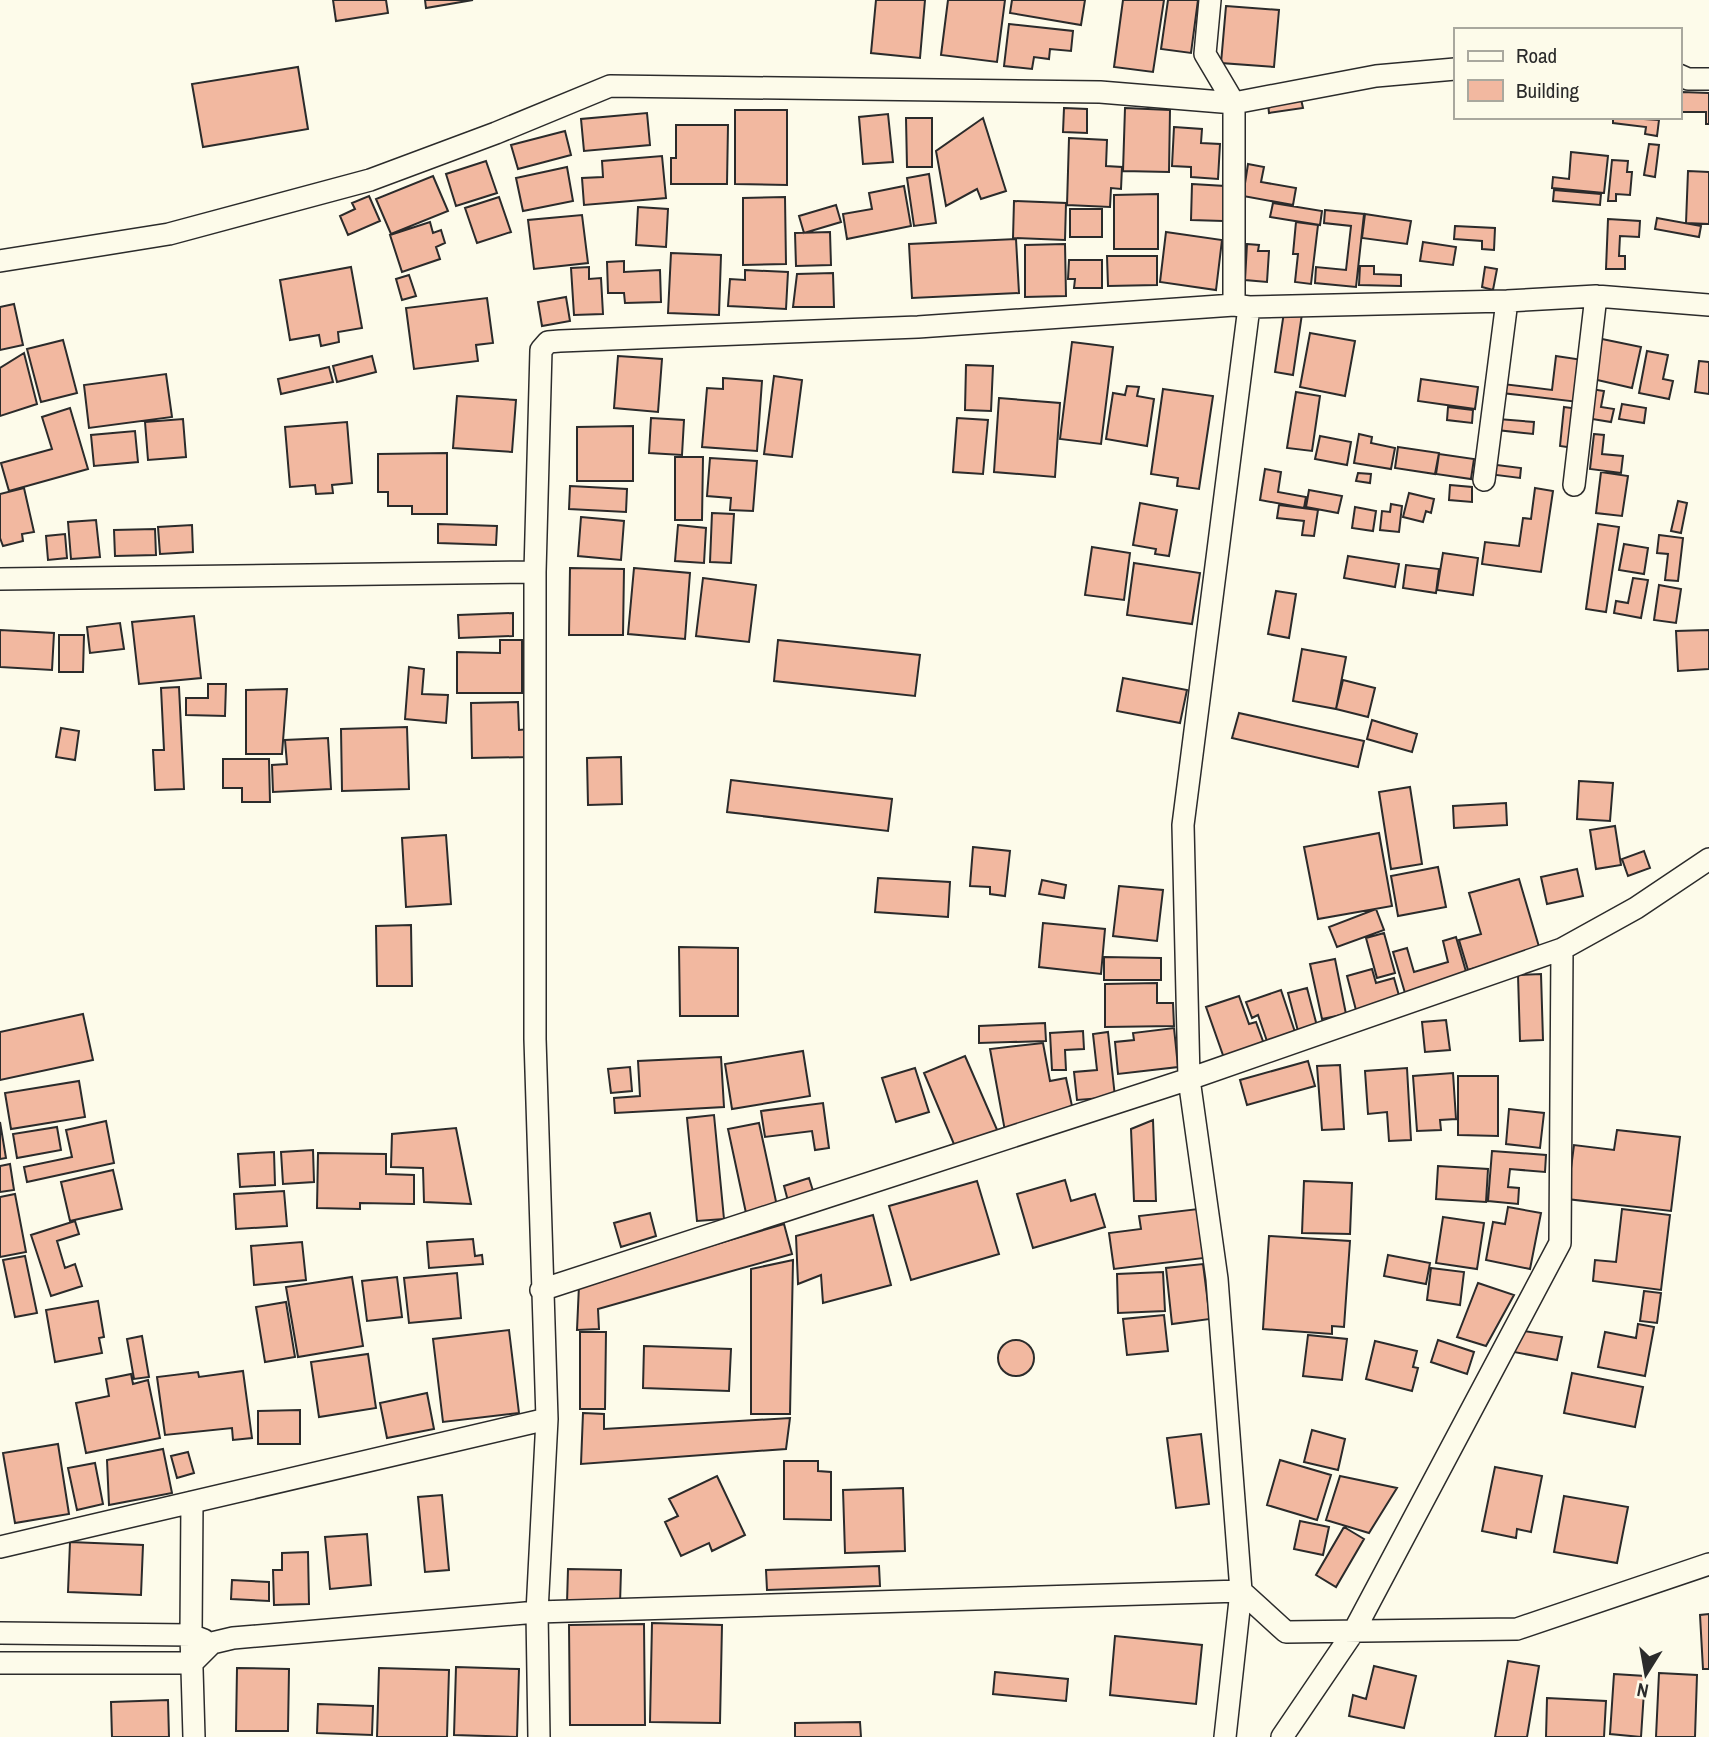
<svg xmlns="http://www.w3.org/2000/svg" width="1709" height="1737" viewBox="0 0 1709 1737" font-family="'Archivo Narrow',sans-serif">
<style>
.building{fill:#f2b8a0;stroke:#2b2b2b;stroke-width:2}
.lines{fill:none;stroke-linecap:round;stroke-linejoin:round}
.street-casing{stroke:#2b2b2b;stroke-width:24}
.street{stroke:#fdfbea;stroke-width:21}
</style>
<rect width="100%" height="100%" fill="#fdfbea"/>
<!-- building -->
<path class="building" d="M333 0H386L388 13 336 21Z
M425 0H473L426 8Z
M876 0H925L920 58 871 53Z
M948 0H1005L997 62 941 55Z
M1012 0H1085L1081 25 1010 13Z
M1123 0H1164L1153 72 1114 67Z
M1168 0H1198L1191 53 1161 49Z
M1226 6 1279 10 1274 67 1221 63Z
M1009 24 1073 31 1071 51 1050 49 1049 59 1034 57 1032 69 1004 66Z
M298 67 308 129 203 147 192 84Z
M1682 92 1709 93V124H1706V112H1681Z
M1301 99 1303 108 1269 113 1268 104Z
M1064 108 1087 109V133L1063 132Z
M1125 108 1170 110 1169 172 1123 171Z
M735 110H787V185L735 184Z
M647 113 650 145 584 151 581 119Z
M888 114 893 162 863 164 859 117Z
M1613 117 1659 120 1657 136 1645 134 1646 127 1613 123Z
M906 118H932V167H907Z
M983 118 1006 191 981 199 977 189 946 206 936 151Z
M676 125H728L727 184H671V158H676Z
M1174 127 1202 129 1201 143 1220 144 1218 179 1191 177V167L1172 166Z
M565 131 571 155 518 169 511 145Z
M1069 138 1107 140 1106 166 1122 167 1121 189 1111 188 1110 207 1067 205Z
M1649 144 1659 145 1655 177 1644 175Z
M1571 152 1608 156 1604 193 1552 188 1553 177 1569 179Z
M662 156 666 198 584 205 582 178 603 177 602 161Z
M1612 160 1628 161 1627 172H1632L1630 195 1616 194V201H1608Z
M486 161 497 193 456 206 446 174Z
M1248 164 1264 167 1261 182 1296 188 1293 205 1243 196Z
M567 167 573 201 523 211 516 178Z
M1688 171 1709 172V224L1686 223Z
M929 174 936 223 914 226 907 178Z
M433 176 448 211 391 234 376 199Z
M1192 184 1225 186 1223 221 1191 220Z
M904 186 911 226 847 239 843 214 872 209 869 193Z
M1554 190 1601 194 1600 205 1553 201Z
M1158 194V249H1114V195Z
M369 196 380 221 348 235 340 216 355 209 352 203Z
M499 197 511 232 477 243 465 208Z
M785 197 786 264 743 265V198Z
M1014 201 1066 203 1065 240 1013 238Z
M1273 203 1322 211 1320 225 1270 217Z
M836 205 841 222 804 233 799 216Z
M638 207 668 209 666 247 636 245Z
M1070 209H1102V237H1070Z
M1325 210 1364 214 1356 287 1315 283 1316 267 1346 270 1351 226 1324 223Z
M1365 214 1411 221 1407 244 1362 238Z
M582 215 588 263 534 269 528 220Z
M1657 218 1701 226 1699 237 1655 229Z
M1608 219 1640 221 1639 237 1620 236 1619 256H1625V269H1606Z
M430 222 433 233 441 230 445 243 436 247 440 259 402 272 390 235Z
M1296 222 1318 225 1311 284 1295 282 1298 254H1293Z
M1455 226 1495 228 1494 250 1482 249V241L1454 239Z
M830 232 831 265 796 266 795 233Z
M1166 232 1222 240 1216 290 1160 282Z
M1016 239 1019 293 912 298 909 244Z
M1423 242 1456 247 1453 265 1420 261Z
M1065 244 1066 296 1025 297V245Z
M1247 244 1259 245 1258 251H1269L1267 282 1245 280Z
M671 253 721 255 719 315 668 313Z
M1107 256H1157V285L1108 286Z
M1069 260H1102V288H1074L1075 279H1068Z
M624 261V272L660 270 661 302 625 303 624 293H608L607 262Z
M1360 266H1374V274L1401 275V286L1359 285Z
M351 267 362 328 338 332 339 342 321 346 319 335 290 340 280 280Z
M589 267V279L601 278 603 314 574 315 571 268Z
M1485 267 1497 269 1493 290 1482 287Z
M745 270 788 272 786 309 728 306 730 279 745 280Z
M833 273 834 307H793L797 274Z
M409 275 416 296 402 300 396 279Z
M566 297 570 321 542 326 538 302Z
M487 298 493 343 476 345 478 361 414 369 406 308Z
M14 304 23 345 0 350V307Z
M1284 312 1302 314 1293 375 1275 372Z
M1310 333 1355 341 1345 396 1300 387Z
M1602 339 1641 347 1632 388 1593 379Z
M63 340 77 393 41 402 27 349Z
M1072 342 1113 347 1101 444 1060 439Z
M1647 351 1668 355 1663 379 1673 381 1669 399 1639 393Z
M24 353 37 404 0 416V368Z
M372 356 376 372 337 382 333 366Z
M618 356 662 359 658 412 614 408Z
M1556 356 1583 360 1578 402 1502 393 1503 384 1552 390Z
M1699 361 1709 362V394L1695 392Z
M966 365 993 366 991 411 965 410Z
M329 367 333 382 281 394 278 379Z
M166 374 172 417 89 428 84 385Z
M774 376 802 380 792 457 764 454Z
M723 378 762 381 757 451 702 447 707 388 723 389Z
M1421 379 1478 387 1475 409 1418 401Z
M1127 386 1139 387 1137 396 1154 399 1147 446 1106 439 1113 393 1125 395Z
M1163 389 1213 396 1199 489 1177 486 1178 478 1151 474Z
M1591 389 1604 391 1601 407 1614 409 1611 422 1586 418Z
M1296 392 1320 396 1312 451 1287 448Z
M457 396 516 400 512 452 453 448Z
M999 398 1060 403 1055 477 994 472Z
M1622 404 1646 408 1644 423 1619 419Z
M1448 407 1473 410 1472 423 1447 420Z
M1564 407 1579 409 1574 448 1560 446Z
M70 408 88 469 9 491 1 463 52 449 42 417Z
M651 418 684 420 682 455 649 453Z
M957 418 988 420 983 474 953 472Z
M183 419 186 457 148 460 145 422Z
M1498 419 1534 422 1533 434 1497 430Z
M347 422 352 483 332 485 333 493 316 494 315 485 290 487 285 427Z
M633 426V481H577V427Z
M135 431 138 462 94 466 91 435Z
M1359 434 1372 437 1371 443 1395 448 1391 469 1354 463Z
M1594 434 1604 435 1602 454 1623 456 1621 473 1590 469Z
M1320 436 1351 442 1347 465 1315 459Z
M1398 447 1439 453 1435 474 1395 468Z
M447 453V514H412V506H388V492H378V454Z
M1439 454 1474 459 1471 479 1436 474Z
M675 457H703L702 520H675Z
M710 458 757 461 753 511 730 510 731 498 707 496Z
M1489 464 1521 468 1520 478 1488 474Z
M1265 469 1281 472 1278 492 1306 497 1304 508 1260 500Z
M1601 472 1628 476 1622 516 1596 513Z
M1358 473 1371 474 1370 483 1356 481Z
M1450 485 1472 487V502L1449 500Z
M570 486 627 489 626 512 569 509Z
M24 488 34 532 22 534 23 541 3 546 0 538V494Z
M1535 488 1553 491 1541 572 1482 564 1485 542 1519 546 1523 518 1531 519Z
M1309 490 1342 496 1338 513 1306 507Z
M1409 493 1434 499 1431 513 1426 511 1423 522 1403 517Z
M1678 501 1687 503 1681 533 1671 531Z
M1140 503 1177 510 1169 556 1155 554 1156 549 1133 545Z
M1391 504 1402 506 1399 532 1380 530 1382 511 1390 512Z
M1279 505 1318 510 1314 536 1302 535 1304 521 1277 518Z
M1355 507 1376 511 1373 531 1352 528Z
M712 513 734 514 731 563 710 562Z
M581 517 624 521 621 560 578 556Z
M96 520 100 557 71 559 68 522Z
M438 524 497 526 496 545 438 543Z
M1598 524 1619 527 1606 612 1586 609Z
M192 525 193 552 160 554 158 527Z
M678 525 706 528 704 563 675 561Z
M155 529 156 555 115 556 114 530Z
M65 534 67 558 48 560 46 536Z
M1659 535 1683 538 1678 581 1665 580 1668 554 1657 553Z
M1624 544 1648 548 1644 574 1619 570Z
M1092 547 1130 553 1124 600 1085 595Z
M1443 553 1478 558 1473 595 1437 590Z
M1348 556 1399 564 1395 587 1344 578Z
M1134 563 1200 573 1192 624 1127 615Z
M1406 565 1439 569 1436 593 1403 588Z
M570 568 624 569 623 635H569Z
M634 568 690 573 685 639 628 634Z
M703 578 756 585 749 642 696 636Z
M1633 578 1648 580 1641 618 1614 613 1616 601 1628 603Z
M1659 585 1681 589 1676 623 1654 620Z
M1276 591 1296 594 1289 638 1268 634Z
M513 613V636L459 638 458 615Z
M194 616 201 678 139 684 132 622Z
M120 623 124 649 90 653 87 627Z
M0 630 54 633 52 670 0 667Z
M1709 630V669L1678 671 1676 631Z
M59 635H84L83 672H59Z
M500 640H522V693H457V652L500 653Z
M778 640 920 655 915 696 774 681Z
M1302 649 1346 657 1336 709 1293 701Z
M409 667 424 669 422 694 448 695 446 723 405 719Z
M1123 678 1187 690 1180 723 1117 711Z
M1343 680 1375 688 1368 717 1336 709Z
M208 684H226L225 716 186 715V698H208Z
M179 687 184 789 155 790 153 750H164L161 688Z
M287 689 282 754H246V690Z
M518 702 519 730 530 729V757L472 758 471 703Z
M1239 713 1364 741 1358 767 1232 738Z
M1372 720 1417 734 1412 752 1367 739Z
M407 727 409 789 342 791 341 729Z
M61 728 79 731 75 760 56 757Z
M328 738 331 789 273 792 272 765 287 764 285 740Z
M621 757 622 804 588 805 587 758Z
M223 759H269L270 802H242V788H223Z
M731 780 892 799 888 831 727 812Z
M1579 781 1613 783 1610 821 1577 819Z
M1410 787 1422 864 1391 869 1379 792Z
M1506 803 1507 825 1454 828 1453 806Z
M1615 826 1621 865 1596 869 1590 830Z
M1379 833 1392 906 1318 919 1304 847Z
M446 835 451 904 406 907 402 838Z
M973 847 1010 851 1005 896 990 894V887L970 886Z
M1644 851 1650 868 1628 876 1622 859Z
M1438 867 1446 907 1398 916 1391 876Z
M1577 869 1583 896 1547 904 1541 877Z
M878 878 950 882 948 917 875 912Z
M1519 879 1540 950 1468 970 1459 940 1481 934 1469 893Z
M1042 880 1066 885 1064 898 1039 894Z
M1119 886 1163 890 1157 941 1113 936Z
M1376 909 1384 930 1337 947 1329 927Z
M1043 923 1105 929 1101 974 1039 967Z
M411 925 412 986H377L376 926Z
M1384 933 1395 973 1377 978 1366 938Z
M1456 937 1467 975 1405 993 1393 952 1407 948 1414 972 1448 962 1443 941Z
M679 947 738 948V1016H680Z
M1104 957 1161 958V980H1104Z
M1335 959 1346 1014 1322 1019 1310 964Z
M1372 969 1376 983 1394 978 1400 999 1356 1010 1347 976Z
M1541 974 1543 1040 1520 1041 1518 975Z
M1157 983V1003H1173L1174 1026 1105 1027V984Z
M1307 988 1317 1026 1298 1031 1288 993Z
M1281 990 1296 1035 1268 1044 1258 1015 1252 1018 1246 1002Z
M1239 996 1249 1024 1256 1022 1264 1044 1224 1058 1206 1007Z
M83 1014 93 1060 0 1080V1032Z
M1446 1020 1450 1050 1425 1052 1422 1022Z
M1045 1023 1046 1041 979 1043V1026Z
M1174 1028 1178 1067 1118 1074 1115 1042 1134 1040 1133 1033Z
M1083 1031 1084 1049 1065 1050 1066 1070H1052L1050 1033Z
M1108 1032 1115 1097 1077 1100 1074 1072 1097 1070 1093 1034Z
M1043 1043 1050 1081 1066 1078 1072 1106 1005 1131 990 1049Z
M803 1051 810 1096 732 1109 725 1064Z
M965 1056 998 1132 956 1149 924 1073Z
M721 1057 724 1107 615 1113 614 1098 640 1096 638 1061Z
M1308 1061 1315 1086 1247 1105 1240 1080Z
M1340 1065 1344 1129 1322 1130 1317 1066Z
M630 1067 632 1091 611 1093 608 1069Z
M915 1068 929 1112 896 1122 882 1078Z
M1407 1068 1411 1140 1389 1141 1387 1112 1368 1114 1365 1071Z
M1453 1073 1456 1119 1440 1120 1441 1130 1417 1131 1413 1076Z
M1458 1076H1498V1136L1458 1135Z
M79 1081 85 1117 11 1129 5 1093Z
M823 1103 829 1148 815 1150 812 1131 765 1137 761 1111Z
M1509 1109 1544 1113 1540 1148 1506 1144Z
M714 1115 724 1219 697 1221 687 1118Z
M1153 1120 1156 1201H1134L1131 1129Z
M106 1121 114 1163 27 1182 24 1167 72 1157 66 1130Z
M0 1122 6 1158 0 1159Z
M759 1123 777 1206 746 1213 728 1129Z
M57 1127 61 1150 17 1158 13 1134Z
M456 1128 471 1204 424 1202 423 1168 391 1167 392 1134Z
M1617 1130 1680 1137 1671 1211 1567 1199 1574 1145 1614 1150Z
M313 1150 314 1182 283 1184 281 1152Z
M1492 1151 1546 1155 1545 1172 1510 1169 1508 1187 1519 1188 1518 1204 1488 1201Z
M274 1152 275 1185 240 1187 238 1154Z
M318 1153 386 1154V1174L414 1175V1204L360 1203V1209L317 1208Z
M10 1164 14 1190 0 1192V1166Z
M1438 1166 1488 1169 1486 1202 1436 1199Z
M113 1170 122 1209 70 1221 61 1182Z
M809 1178 814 1194 788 1201 784 1186Z
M1065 1180 1071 1201 1095 1194 1105 1227 1033 1248 1017 1194Z
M977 1181 999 1254 911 1280 889 1206Z
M1304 1181 1352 1183 1350 1234 1302 1233Z
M284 1191 287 1226 236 1229 234 1194Z
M15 1194 26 1252 0 1257V1197Z
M1508 1207 1541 1213 1530 1269 1486 1260 1493 1222 1505 1224Z
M1198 1209 1204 1258 1114 1269 1109 1233 1141 1229 1139 1216Z
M1622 1209 1670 1215 1661 1290 1593 1281 1595 1260 1616 1262Z
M650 1213 656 1236 621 1247 614 1223Z
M873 1215 891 1285 823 1303 821 1275 798 1284 796 1236Z
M1443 1217 1484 1223 1477 1269 1436 1263Z
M75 1221 79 1234 57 1241 65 1268 75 1264 82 1286 51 1296 31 1235Z
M784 1224 792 1254 598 1309 599 1329 577 1330 579 1285Z
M1269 1236 1350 1241 1344 1327 1332 1326V1334L1263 1329Z
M473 1239 475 1256 482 1255 483 1264 429 1268 427 1242Z
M302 1242 306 1280 254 1285 251 1246Z
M1388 1255 1430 1263 1426 1284 1384 1276Z
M25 1256 37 1313 15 1317 3 1260Z
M793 1260 790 1414H751V1269Z
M1203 1264 1210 1319 1172 1324 1166 1268Z
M1431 1268 1464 1272 1460 1305 1427 1300Z
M1163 1272 1165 1311 1118 1313 1117 1274Z
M457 1273 461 1318 409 1323 404 1278Z
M352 1277 363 1346 298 1357 286 1287Z
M397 1277 402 1317 367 1321 362 1281Z
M1478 1283 1514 1295 1486 1346 1457 1337Z
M1644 1291 1661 1293 1657 1323 1640 1321Z
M98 1301 104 1337 99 1338 102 1353 55 1362 46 1310Z
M286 1302 295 1357 265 1362 256 1307Z
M1164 1315 1168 1351 1127 1355 1123 1319Z
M1638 1324 1654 1327 1645 1376 1598 1367 1605 1332 1636 1338Z
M509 1330 519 1413 443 1422 433 1339Z
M1518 1330 1562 1337 1557 1360 1514 1352Z
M580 1332H606L605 1409H580Z
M1308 1335 1347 1339 1342 1380 1303 1376Z
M142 1336 149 1377 134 1379 127 1339Z
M1438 1340 1474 1352 1467 1374 1431 1362Z
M998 1358a18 18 0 1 1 36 0a18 18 0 1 1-36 0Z
M1375 1341 1417 1351 1413 1367 1418 1368 1412 1391 1366 1379Z
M644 1346 731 1349 729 1391 643 1388Z
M368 1354 376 1408 319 1417 311 1362Z
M243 1371 252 1438 233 1440 232 1428 165 1435 157 1377 198 1372 199 1377Z
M1572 1373 1643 1387 1635 1427 1564 1413Z
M131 1374 133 1384 148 1380 160 1438 86 1453 76 1403 109 1396 106 1379Z
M427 1393 434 1429 387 1438 380 1403Z
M300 1410V1444H258V1411Z
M583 1413 604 1414V1429L790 1418 786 1449 581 1464Z
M1312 1430 1345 1439 1338 1470 1304 1462Z
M1201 1434 1209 1504 1176 1508 1167 1438Z
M58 1444 69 1514 15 1523 3 1453Z
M163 1449 172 1493 109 1505 107 1460Z
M188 1452 194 1473 177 1478 171 1456Z
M1280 1460 1331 1475 1317 1520 1267 1505Z
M784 1461H818V1471L831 1472V1520L784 1519Z
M95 1463 103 1504 77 1510 68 1468Z
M1495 1467 1542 1476 1531 1532 1517 1529 1516 1538 1482 1531Z
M717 1476 745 1535 712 1551 709 1543 681 1556 665 1522 678 1516 669 1499Z
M1340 1476 1397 1488 1369 1533 1326 1520Z
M903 1488 905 1551 845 1553 843 1490Z
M442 1495 449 1570 425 1572 418 1497Z
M1564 1496 1628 1507 1617 1563 1554 1552Z
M1300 1521 1329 1527 1323 1555 1294 1549Z
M1344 1527 1364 1539 1336 1587 1316 1575Z
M367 1534 371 1585 330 1589 325 1537Z
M70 1542 143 1545 141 1595 68 1592Z
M308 1552 309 1604 274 1605 273 1570H282V1553Z
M879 1566 880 1586 767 1590 766 1570Z
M568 1569 621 1570 620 1604 567 1603Z
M232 1580 269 1582V1601L231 1599Z
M1709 1614V1669H1703L1700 1615Z
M652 1623 722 1625 720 1723 650 1722Z
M644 1624 645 1725H570L569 1625Z
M1115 1636 1202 1645 1196 1704 1110 1695Z
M1508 1661 1539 1666 1527 1737H1495Z
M1374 1666 1416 1676 1404 1728 1349 1716 1353 1695 1366 1699Z
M456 1667 519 1669 517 1737 454 1735Z
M237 1668 289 1669 288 1731H236Z
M379 1668 449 1670 447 1737H377Z
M995 1672 1068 1679 1066 1701 993 1694Z
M1659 1673 1697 1675 1695 1737H1656Z
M1614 1674 1645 1676 1641 1737 1610 1734Z
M1547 1698 1606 1701 1604 1737H1546Z
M168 1700 169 1737H112L111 1702Z
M318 1704 373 1706 372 1735 317 1733Z
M860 1722 861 1737H795V1723Z"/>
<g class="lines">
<!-- street casing -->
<g class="street-casing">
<path id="street" d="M1210 0 1205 54 1234 103V305
M1679 75 1688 79H1709
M0 261 169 234 370 180 496 133 610 86 1100 92 1234 103 1376 76 1455 69
M1484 480 1507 301
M1574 485 1596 296
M0 579 535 572
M541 1290 1189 1079 1562 949 1636 908 1709 859
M192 1502 191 1635 194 1737
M0 1547 547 1419
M0 1633 191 1635 204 1640
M0 1663H192L212 1643 233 1638 537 1612 1241 1591 1286 1632 1517 1629 1709 1564
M539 1737 537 1612 547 1419 535 1039V572L541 350 548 342 560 341 918 327 1234 305 1249 307 1507 301 1596 296 1709 305
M1225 1737 1241 1591 1217 1279 1189 1079 1183 825 1249 307
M1282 1737 1354 1631 1560 1243 1562 949"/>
</g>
<!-- street -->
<use href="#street" class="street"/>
</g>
<!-- legend -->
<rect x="1454" y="28" width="228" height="91" fill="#fdfbea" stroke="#a9a89e" stroke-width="2"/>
<rect x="1468" y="51" width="35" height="10" fill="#fdfbea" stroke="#a9a89e" stroke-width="2"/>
<text x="1516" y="63" font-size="21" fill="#2b2b2b">Road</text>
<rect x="1468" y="80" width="35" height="21" fill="#f2b8a0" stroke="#a9a89e" stroke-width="2"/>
<text x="1516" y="98" font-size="21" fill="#2b2b2b">Building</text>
<!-- north arrow -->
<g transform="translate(1646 1674) rotate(191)" stroke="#fdfbea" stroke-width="5" paint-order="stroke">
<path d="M0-5L12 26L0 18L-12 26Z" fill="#2b2b2b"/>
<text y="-10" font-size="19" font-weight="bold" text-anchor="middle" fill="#2b2b2b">N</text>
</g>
</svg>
